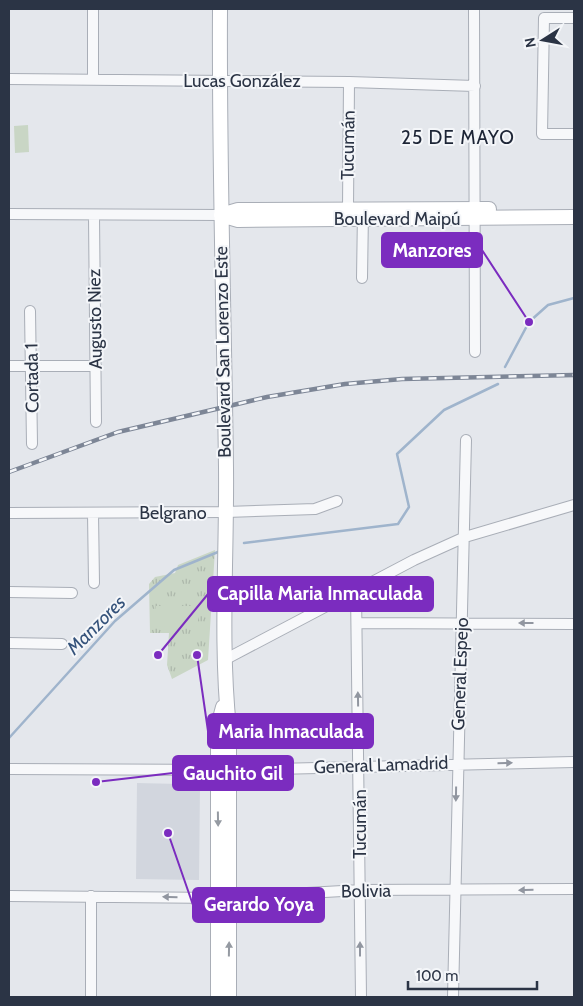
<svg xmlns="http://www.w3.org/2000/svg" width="583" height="1006" viewBox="0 0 583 1006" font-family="Cabin,sans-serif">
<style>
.built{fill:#d2d6de}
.grass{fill:url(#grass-tufts)}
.pitch{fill:#c9d6c5}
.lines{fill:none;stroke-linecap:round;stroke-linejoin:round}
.stream{stroke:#9fb4cc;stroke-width:2.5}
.street-casing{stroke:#a9aeb7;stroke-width:12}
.secondary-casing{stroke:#a9aeb7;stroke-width:16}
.street{stroke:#f7f8fa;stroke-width:10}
.secondary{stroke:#fff;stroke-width:14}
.rail-casing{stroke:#7d8696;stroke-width:4.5}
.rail{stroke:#f4f6f9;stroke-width:2.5;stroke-dasharray:8;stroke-linecap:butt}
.oneway{fill:#9196a0}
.oneway2{fill:#959aa2}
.labels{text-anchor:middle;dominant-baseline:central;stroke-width:4;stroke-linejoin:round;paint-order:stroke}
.street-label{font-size:18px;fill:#2b3445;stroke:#f4f6f9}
.neighbourhood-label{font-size:19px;letter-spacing:1px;fill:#1d2536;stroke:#f4f6f9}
.water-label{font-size:19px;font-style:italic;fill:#34527a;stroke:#f4f6f9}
.leader{fill:none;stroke:#7b2cbf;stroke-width:2}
.callout-dot{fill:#7b2cbf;stroke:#f4f6f9;stroke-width:2}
.callout{fill:#7b2cbf;stroke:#7b2cbf;stroke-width:2}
.callout-label{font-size:19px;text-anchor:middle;font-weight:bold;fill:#fff}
</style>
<defs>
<pattern id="grass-tufts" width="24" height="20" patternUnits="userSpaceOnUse" patternTransform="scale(1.25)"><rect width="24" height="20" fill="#c9d6c5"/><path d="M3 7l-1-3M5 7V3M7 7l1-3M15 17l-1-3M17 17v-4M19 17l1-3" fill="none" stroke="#adb8ab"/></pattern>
</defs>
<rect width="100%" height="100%" fill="#e4e7ec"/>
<!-- built -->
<path class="built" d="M137 783 180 784V786L200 787 199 880 136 879Z"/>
<!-- grass -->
<path class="grass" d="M215 550 208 660 172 679 167 665 169 633H150L149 584 155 577 175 573 178 565Z"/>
<!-- pitch -->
<path class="pitch" d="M28 125 29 152 15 153 14 126Z
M156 606H198V626L156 627Z"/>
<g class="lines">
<!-- stream -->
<path class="stream" d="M505 367 529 322 548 305 574 298
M244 543 398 524 409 507 397 454 444 410 498 384
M9 738 115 621 174 570 218 552"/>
<!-- street casing -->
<g class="street-casing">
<path id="street" d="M93 9V79
M474 9 475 352
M574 18H544L542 134H574
M9 79 349 82 475 86
M348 208 349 82
M9 214 221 215
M94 216 96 422
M362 278 363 212
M30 311 32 444
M9 366H96
M9 513 226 512 315 509 337 501
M93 513 94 583
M356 591 361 997
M9 592 72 593
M358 623 574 624
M9 643 62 644
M226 659 414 560 465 537 574 505
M9 769 229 770 574 762
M9 896 219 898 360 890 574 889
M91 896V997
M453 997 466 440"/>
</g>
<!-- secondary casing -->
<g class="secondary-casing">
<path id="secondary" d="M220 9C219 162 224 314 226 467 227 554 220 642 229 728V997
M221 215 238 220 574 217
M221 215 238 210 489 209
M218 997V726L223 707"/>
</g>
<!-- street -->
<use href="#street" class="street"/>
<!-- secondary -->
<use href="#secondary" class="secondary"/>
<!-- rail casing -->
<g class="rail-casing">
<path id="rail" d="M9 472 118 432 267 397 345 384 402 379 574 375"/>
</g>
<!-- rail -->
<use href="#rail" class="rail"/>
</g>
<!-- one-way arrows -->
<defs><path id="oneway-solid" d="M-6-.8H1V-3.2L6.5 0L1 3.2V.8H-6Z" transform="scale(1.25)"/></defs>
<g class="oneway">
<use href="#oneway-solid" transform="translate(526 623) rotate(-180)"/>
<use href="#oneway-solid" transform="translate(358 699) rotate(-91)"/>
<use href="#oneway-solid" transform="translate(505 763) rotate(-1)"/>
<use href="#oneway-solid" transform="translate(456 794) rotate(91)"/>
<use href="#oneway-solid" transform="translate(526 890) rotate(179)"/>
<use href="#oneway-solid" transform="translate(170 897) rotate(-179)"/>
<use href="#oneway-solid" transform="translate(360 949) rotate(-90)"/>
</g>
<g class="oneway2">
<use href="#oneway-solid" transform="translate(218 819) rotate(89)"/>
<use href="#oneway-solid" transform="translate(229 949) rotate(-89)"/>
</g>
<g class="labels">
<!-- street labels -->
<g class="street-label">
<text x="242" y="81">Lucas González</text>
<text transform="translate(348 145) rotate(-89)">Tucumán</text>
<text x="397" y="219">Boulevard Maipú</text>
<text transform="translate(95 319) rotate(-91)">Augusto Niez</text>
<text transform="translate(223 352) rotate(-91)">Boulevard San Lorenzo Este</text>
<text transform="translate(32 378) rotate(-91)">Cortada 1</text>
<text x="173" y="513">Belgrano</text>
<text transform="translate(460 674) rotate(-88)">General Espejo</text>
<text transform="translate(381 765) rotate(-2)">General Lamadrid</text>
<text transform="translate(360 824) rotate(-90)">Tucumán</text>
<text transform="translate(366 891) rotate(-1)">Bolivia</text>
</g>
<!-- neighbourhood labels -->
<g class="neighbourhood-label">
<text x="458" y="137">25 DE MAYO</text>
</g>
<!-- water labels -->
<g class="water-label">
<text transform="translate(96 625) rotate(-45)">Manzores</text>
</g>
</g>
<!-- callouts -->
<path class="leader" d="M529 322L482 250M158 655L208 594M197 655L208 731M96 782L173 773M168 833L193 905"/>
<g class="callout-dot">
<circle cx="529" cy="322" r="5"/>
<circle cx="158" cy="655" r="5"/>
<circle cx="197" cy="655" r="5"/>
<circle cx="96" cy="782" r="5"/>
<circle cx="168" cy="833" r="5"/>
</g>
<g class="callout">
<rect x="382" y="233" width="100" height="34" rx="5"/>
<rect x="208" y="577" width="225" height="34" rx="5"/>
<rect x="208" y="714" width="165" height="34" rx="5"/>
<rect x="173" y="756" width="120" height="34" rx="5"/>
<rect x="193" y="888" width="131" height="34" rx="5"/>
</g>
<g class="callout-label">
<text x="432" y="257">Manzores</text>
<text x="320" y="600">Capilla Maria Inmaculada</text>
<text x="291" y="738">Maria Inmaculada</text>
<text x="233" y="780">Gauchito Gil</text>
<text x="259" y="911">Gerardo Yoya</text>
</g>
<!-- border -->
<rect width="583" height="1006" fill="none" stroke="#2b3445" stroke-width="20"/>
<!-- north arrow -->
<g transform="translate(543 40) rotate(259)" stroke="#f4f6f9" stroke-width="4" paint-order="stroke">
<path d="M0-4L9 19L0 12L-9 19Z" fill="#2b3445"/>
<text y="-8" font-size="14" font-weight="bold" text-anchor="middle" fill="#2b3445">N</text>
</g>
<!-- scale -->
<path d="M408 981v8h129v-8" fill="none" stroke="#2b3445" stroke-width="2.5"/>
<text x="416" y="981" font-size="15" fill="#2b3445" stroke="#f4f6f9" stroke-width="4" paint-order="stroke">100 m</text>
</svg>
